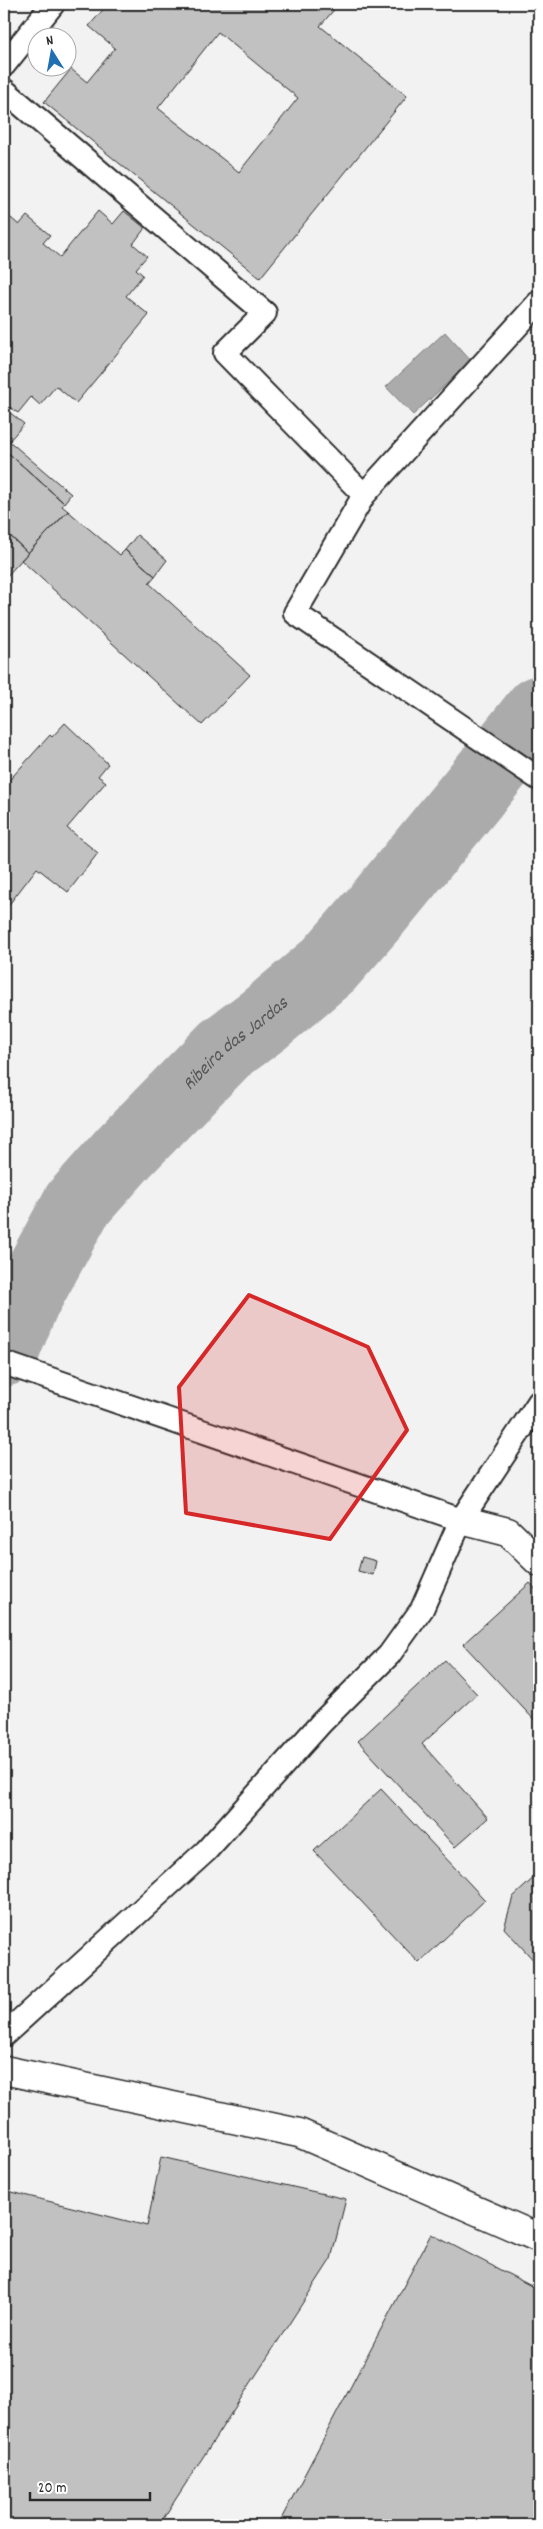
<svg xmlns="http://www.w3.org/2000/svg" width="543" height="2529" viewBox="0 0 543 2529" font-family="Dekko,sans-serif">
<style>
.water{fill:#ababab;stroke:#787878}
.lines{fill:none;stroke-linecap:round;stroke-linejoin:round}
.river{stroke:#ababab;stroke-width:71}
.building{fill:#c1c1c1;stroke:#2b2b2b;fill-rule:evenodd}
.service-casing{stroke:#2b2b2b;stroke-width:26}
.minor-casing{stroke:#2b2b2b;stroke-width:31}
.service{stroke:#fff;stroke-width:22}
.minor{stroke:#fff;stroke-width:28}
.marked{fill:#d62828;fill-opacity:0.2;stroke:#d62828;stroke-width:4;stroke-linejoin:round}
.labels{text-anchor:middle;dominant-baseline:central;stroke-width:4;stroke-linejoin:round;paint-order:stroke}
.water-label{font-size:19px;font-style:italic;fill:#585858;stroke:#fff}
</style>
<rect width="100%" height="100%" fill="#f2f2f2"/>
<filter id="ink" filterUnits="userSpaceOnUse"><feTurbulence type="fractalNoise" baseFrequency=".02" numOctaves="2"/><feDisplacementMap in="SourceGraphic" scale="10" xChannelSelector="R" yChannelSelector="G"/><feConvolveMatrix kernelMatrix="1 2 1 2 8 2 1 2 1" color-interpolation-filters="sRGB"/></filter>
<g filter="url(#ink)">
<!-- water -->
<path class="water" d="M445 332 471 361 413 415 386 387Z"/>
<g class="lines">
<!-- river -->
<g class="river">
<path d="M512 745 539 711"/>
<path id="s1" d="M4 1351 23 1304 77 1205 125 1151 225 1049 264 1020 329 965 377 910 500 760"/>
</g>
</g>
<!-- building -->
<path class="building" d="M108 4H339L320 26 407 96 260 278 44 102 71 69 87 82 115 48 89 26ZM218 32 298 98 239 172 158 108Z
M98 211 113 224 124 211 145 228 133 244 147 256 136 269 143 275 126 296 149 315 76 403 56 386 40 405 31 397 18 413 4 403V212L19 225 27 216 50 235 43 243 60 257Z
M5 402 11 408 8 411 24 424 9 441 71 494 64 503 4 449V420L8 415 4 411Z
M4 449 64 503 62 506 68 511 28 553 4 530Z
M68 511 120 555 125 550 155 576 149 583 250 675 202 725 21 560Z
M4 530 28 553 4 579Z
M137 535 167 560 155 576 125 550Z
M65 723 108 764 98 776 106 782 67 828 98 853 68 892 37 868 4 911V786L50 735 52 737Z
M362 1557 376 1561 373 1575 358 1571Z
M530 1583 539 1593V1725L463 1644Z
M445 1660 477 1694 422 1744 488 1818 455 1847 358 1741Z
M381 1789 485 1900 419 1963 314 1851Z
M539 1873V1966L504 1928 513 1897Z
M161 2157 346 2199 331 2259 159 2525H4V2190L147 2226Z
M431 2234 539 2290V2525H278Z"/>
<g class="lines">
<!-- service casing -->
<g class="service-casing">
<path id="service" d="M4 65 53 4
M4 90 265 313 225 353 364 495
M539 302 364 495 295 613 539 779
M4 1363 461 1520
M4 2035 206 1851 322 1722 389 1655 422 1609 461 1520 539 1402"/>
</g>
<!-- minor casing -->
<g class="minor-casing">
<path id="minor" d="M461 1520 508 1532 539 1562
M4 2070 299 2133 539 2238"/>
</g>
<!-- service -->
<use href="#service" class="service"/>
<!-- minor -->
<use href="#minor" class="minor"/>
</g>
</g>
<!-- marked area -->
<path class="marked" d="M249 1295 368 1347 407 1430 330 1539 186 1513 179 1387Z"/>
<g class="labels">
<!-- water labels -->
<g class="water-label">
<text stroke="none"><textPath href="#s1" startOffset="390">Ribeira das Jardas</textPath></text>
</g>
</g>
<!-- margin -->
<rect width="543" height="2529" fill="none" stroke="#fff" stroke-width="20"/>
<rect x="10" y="10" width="523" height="2509" fill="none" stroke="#2b2b2b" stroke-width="2" filter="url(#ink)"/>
<!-- north arrow -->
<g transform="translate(52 52) rotate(349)"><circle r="24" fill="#ffffff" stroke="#aaaaaa"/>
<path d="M0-4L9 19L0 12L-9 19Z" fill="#1f6fb2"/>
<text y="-8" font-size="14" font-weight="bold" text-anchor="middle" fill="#2b2b2b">N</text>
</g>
<!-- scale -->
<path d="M30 2492v8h120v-8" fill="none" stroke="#2b2b2b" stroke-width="2.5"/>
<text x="38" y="2492" font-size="15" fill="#2b2b2b" stroke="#ffffff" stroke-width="4" paint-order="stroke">20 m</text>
</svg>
